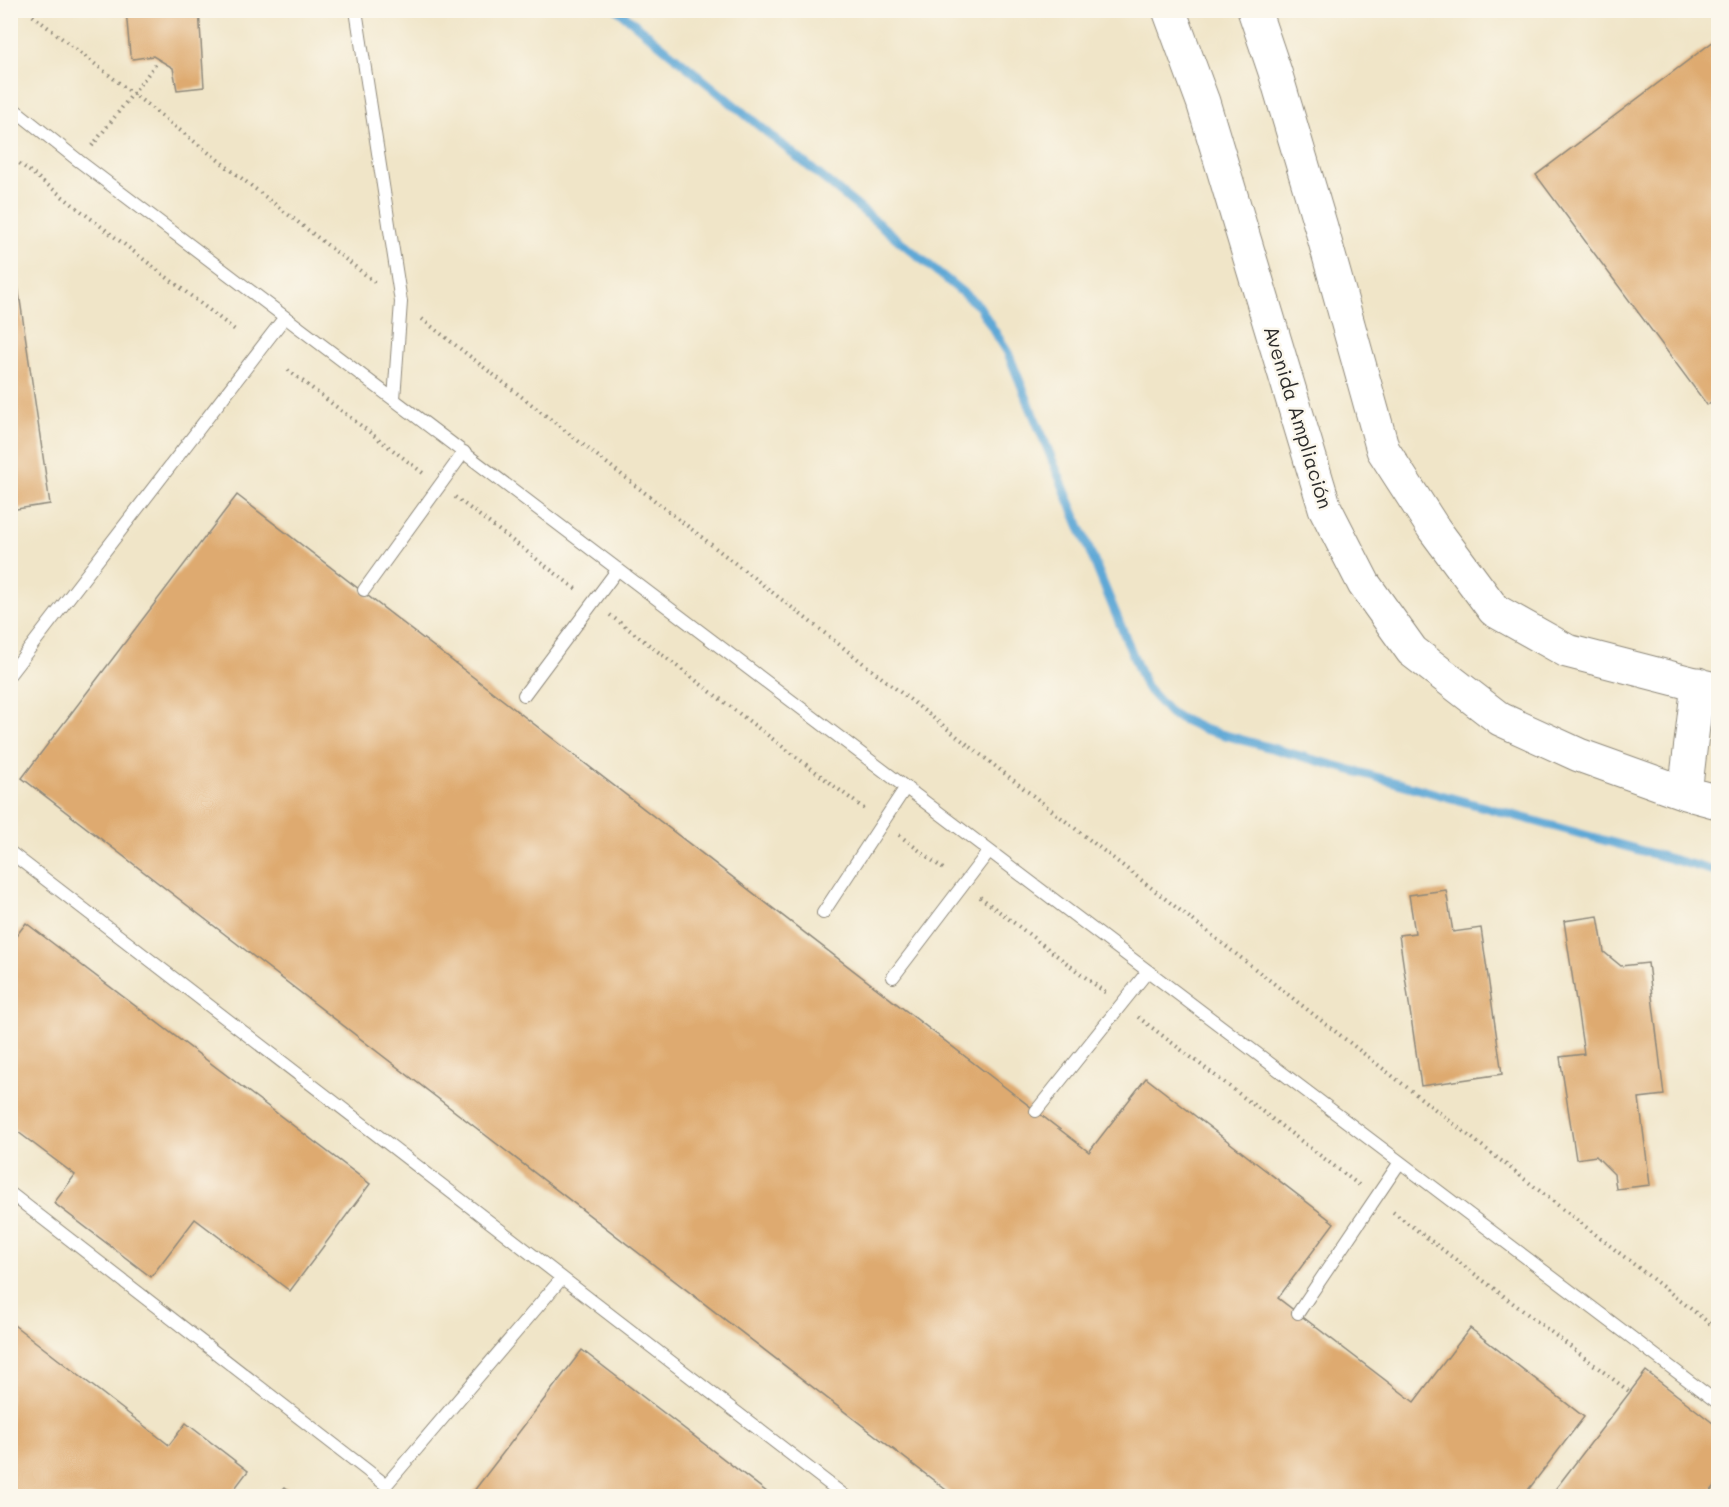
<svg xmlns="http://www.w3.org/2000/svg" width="1729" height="1507" viewBox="0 0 1729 1507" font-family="Mali,sans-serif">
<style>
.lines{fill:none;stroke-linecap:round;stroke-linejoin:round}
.stream{stroke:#5fa8d6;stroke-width:9}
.building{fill:#deaa6f}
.lane-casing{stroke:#8e887a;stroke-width:14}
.secondary-casing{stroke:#8e887a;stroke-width:35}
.path{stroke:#8e887a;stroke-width:4;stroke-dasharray:1.5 4.5;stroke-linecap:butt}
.lane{stroke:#fff;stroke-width:12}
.secondary{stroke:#fff;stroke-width:33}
.labels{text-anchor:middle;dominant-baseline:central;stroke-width:5;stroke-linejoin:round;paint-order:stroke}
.street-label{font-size:20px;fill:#2b2b2b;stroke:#fbf7ec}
</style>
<rect width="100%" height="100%" fill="#fbf7ec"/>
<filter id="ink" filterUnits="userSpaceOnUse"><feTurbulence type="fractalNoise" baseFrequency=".0167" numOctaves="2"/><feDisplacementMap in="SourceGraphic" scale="12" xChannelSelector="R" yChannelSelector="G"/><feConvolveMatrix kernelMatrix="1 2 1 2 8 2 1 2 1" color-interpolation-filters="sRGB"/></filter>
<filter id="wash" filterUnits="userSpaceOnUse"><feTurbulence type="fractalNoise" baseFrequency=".008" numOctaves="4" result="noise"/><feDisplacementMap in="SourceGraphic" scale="24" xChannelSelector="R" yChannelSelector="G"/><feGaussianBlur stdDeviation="1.35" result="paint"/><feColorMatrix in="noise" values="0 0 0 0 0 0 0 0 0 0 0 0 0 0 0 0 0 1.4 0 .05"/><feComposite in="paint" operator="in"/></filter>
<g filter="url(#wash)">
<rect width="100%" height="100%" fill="#f0e5c8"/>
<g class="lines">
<!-- stream -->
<path class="stream" d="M618 10 979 306 1008 353 1146 687 1171 714 1203 729 1718 872"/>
</g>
<g id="blocks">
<!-- building -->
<path class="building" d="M126 10H199L204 87 177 90 173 68 153 56 133 59 130 55Z
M1718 38V396L1707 405 1536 175Z
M10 232 50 504 10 510Z
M237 495 1089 1152 1146 1078 1334 1223 1278 1298 1414 1402 1470 1328 1584 1417 1528 1490 1537 1496H954L22 778Z
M1446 890 1453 932 1481 928 1502 1074 1421 1086 1399 935 1415 933 1409 895Z
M1598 916 1604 952 1621 966 1648 963 1664 1095 1639 1098 1650 1185 1616 1189 1614 1174 1596 1156 1576 1159 1560 1057 1584 1054 1564 921Z
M26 923 370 1184 290 1291 195 1219 151 1277 54 1203 75 1175 10 1126V944Z
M10 1322 169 1445 186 1423 248 1471 232 1492 237 1496H22L10 1487Z
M582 1350 772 1496H470Z
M1646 1371 1718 1427V1482L1707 1496H1550Z
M285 1487 297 1496H277Z"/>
</g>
</g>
<g filter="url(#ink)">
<use href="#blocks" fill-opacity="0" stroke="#8e887a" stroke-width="1.5"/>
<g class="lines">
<!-- lane casing -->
<g class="lane-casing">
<path id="lane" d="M356 10 401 302 394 399
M10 106 79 161 1718 1403
M364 590 464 452
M10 674 285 317
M524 695 618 569
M10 852 845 1496
M823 913 906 787
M893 977 989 851
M1036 1111 1148 971
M10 1193 386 1485 562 1278
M1298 1313 1400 1162"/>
</g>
<!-- secondary casing -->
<g class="secondary-casing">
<path id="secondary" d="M1169 10 1203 102 1325 508 1364 584 1412 651 1500 719 1579 755 1685 793 1718 802
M1254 10 1275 72 1321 227 1383 450 1434 529 1494 610 1567 651 1718 690
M1685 793 1698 684"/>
</g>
<!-- path -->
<path class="path" d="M32 10V15L376 283
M92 146 159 60
M10 156 235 330
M422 319 1718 1330
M288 370 423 473
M455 497 576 589
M610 615 867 811
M899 835 946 871
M980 897 1106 993
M1138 1017 1359 1185
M1393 1212 1630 1392"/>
<!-- lane -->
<use href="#lane" class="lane"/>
<!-- secondary -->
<use href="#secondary" class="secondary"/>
</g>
</g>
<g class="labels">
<!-- street labels -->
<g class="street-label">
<text transform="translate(1299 417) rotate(73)">Avenida Ampliación</text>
</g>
</g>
<!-- margin -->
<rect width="1729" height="1507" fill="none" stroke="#fbf7ec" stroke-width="36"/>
</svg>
